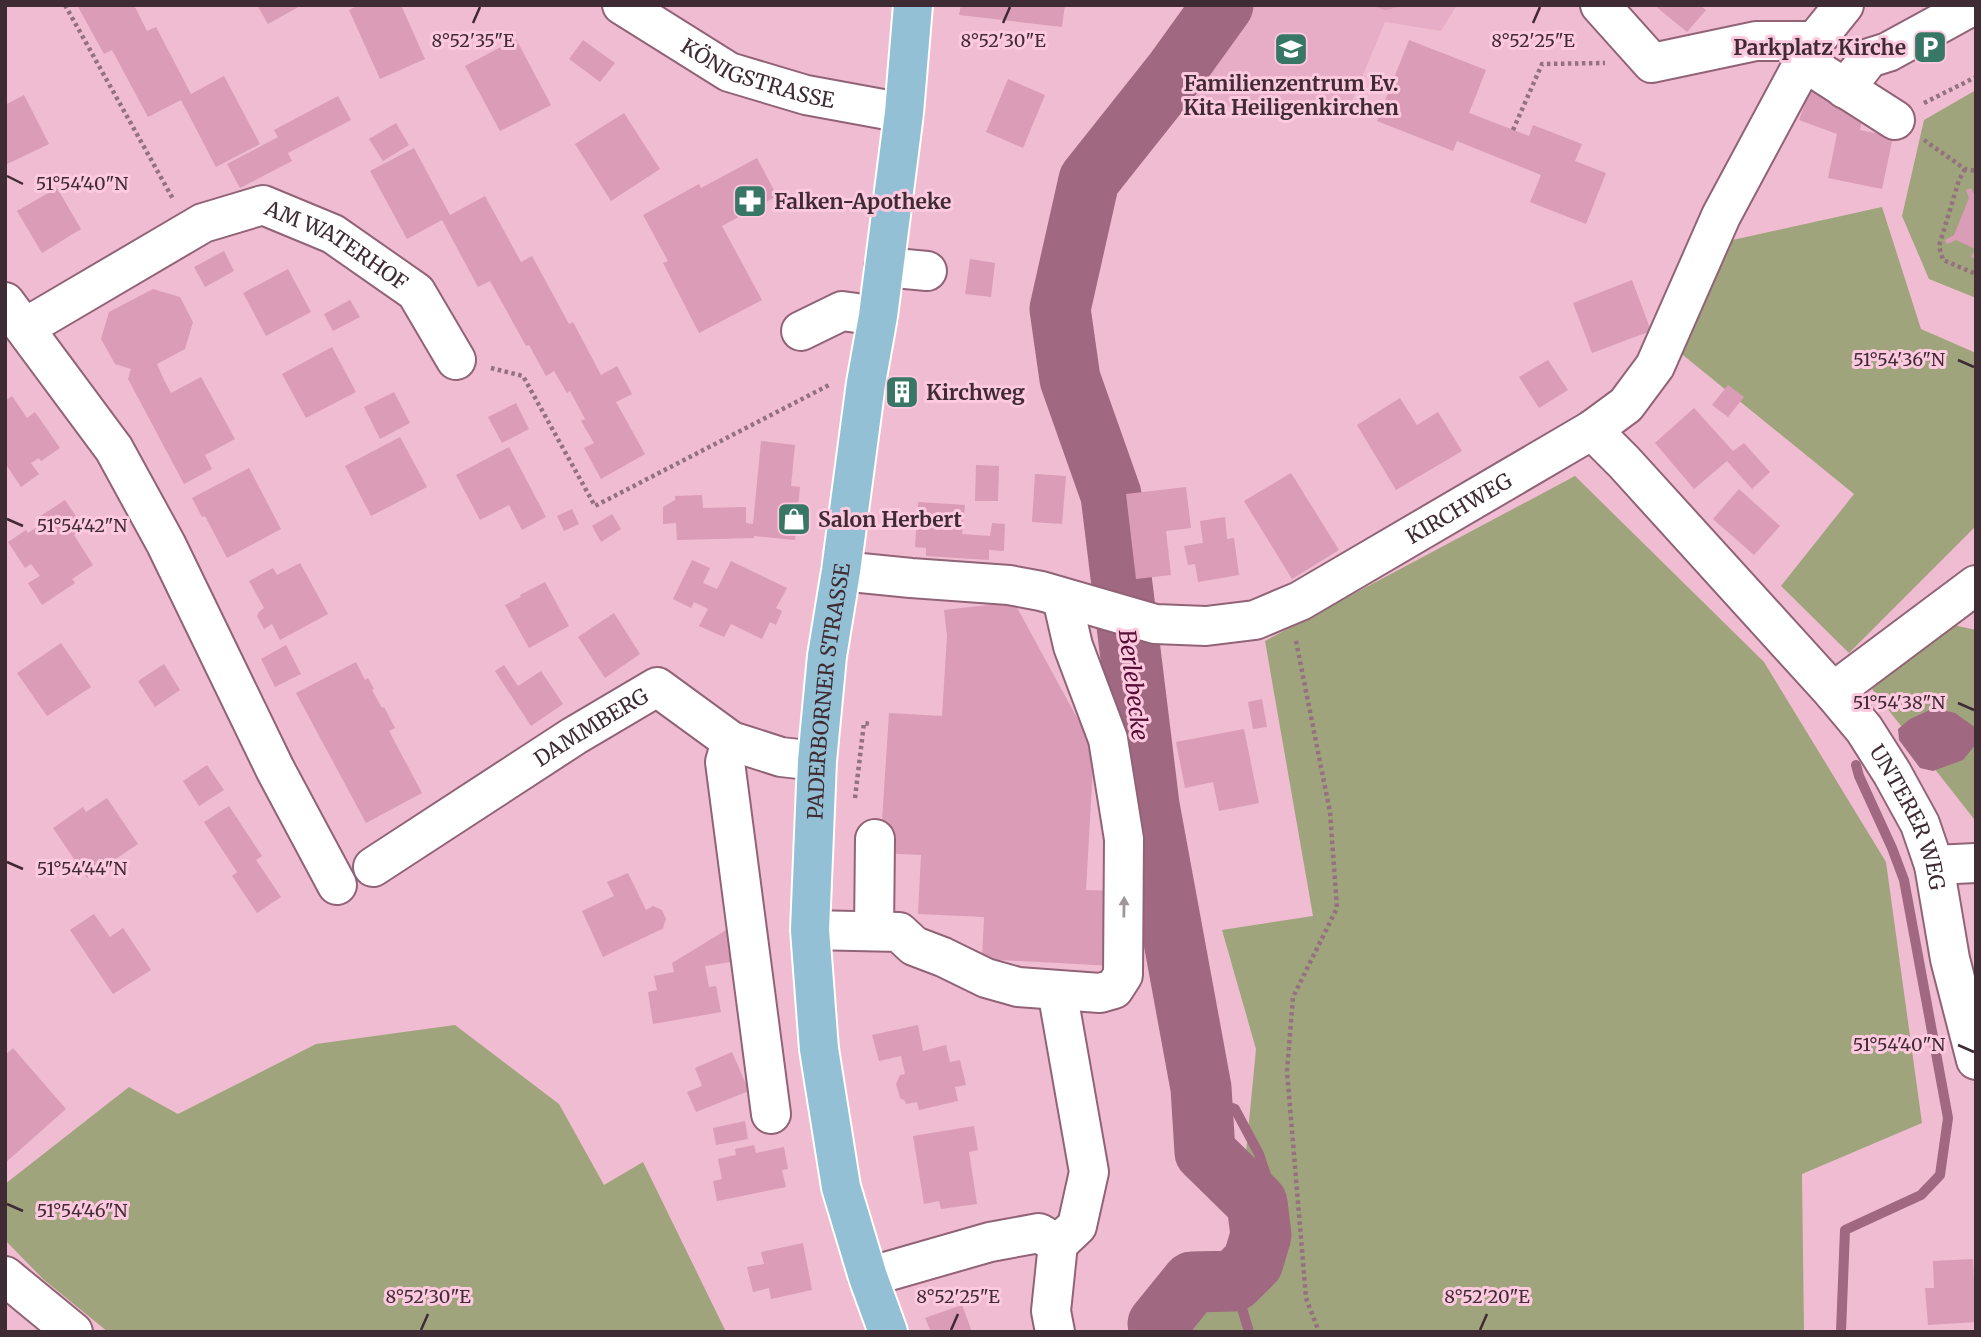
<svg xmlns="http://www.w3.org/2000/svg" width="1981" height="1337" viewBox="0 0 1981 1337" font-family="Merriweather,serif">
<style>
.built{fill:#e8adc6}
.green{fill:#a0a47d}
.water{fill:#a16881}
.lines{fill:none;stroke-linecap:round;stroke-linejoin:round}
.stream{stroke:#a16881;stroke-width:10}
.river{stroke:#a16881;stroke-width:61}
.building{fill:#da9cb6}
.minor-casing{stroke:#916377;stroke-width:42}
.major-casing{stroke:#fff;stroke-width:42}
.path{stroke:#94717f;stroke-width:4.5;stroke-dasharray:3.5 3.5;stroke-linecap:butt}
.minor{stroke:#fff;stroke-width:38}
.major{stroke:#94c0d5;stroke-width:38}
.oneway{fill:#9f959a}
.ticks{fill:none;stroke:#3f2b34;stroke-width:2.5}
.labels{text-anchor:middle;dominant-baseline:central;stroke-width:6;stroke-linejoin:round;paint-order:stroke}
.poi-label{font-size:21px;font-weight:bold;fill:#3f2b34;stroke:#fdc9df;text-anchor:start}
.street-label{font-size:21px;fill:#3f2b34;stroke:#fdc9df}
.water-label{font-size:23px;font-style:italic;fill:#540c34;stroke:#fdc9df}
.ticks-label{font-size:18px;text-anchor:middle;fill:#3f2b34;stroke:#fdc9df;stroke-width:6;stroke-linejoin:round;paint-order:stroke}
</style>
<rect width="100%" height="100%" fill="#f0bcd1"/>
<!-- built -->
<path class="built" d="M1241 5H1457L1441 31 1385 22 1345 118 1169 100Z"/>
<!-- green -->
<path class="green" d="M1976 90V298L1929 279 1902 216 1924 120Z
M1882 207 1921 329 1976 353V526L1849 653 1781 586 1854 494 1678 351 1728 241Z
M1575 476 1764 662 1886 862 1922 1123 1802 1174 1804 1332H1180V1327L1237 1246 1256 1049 1222 930 1313 916 1265 641Z
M1949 624 1976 630V819H1974L1872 689Z
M455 1025 559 1104 604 1185 643 1162 726 1332H108L43 1279 5 1240V1184L129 1087 178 1114 316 1044Z"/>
<!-- water -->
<path class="water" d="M1934 708 1955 713 1976 728V744L1963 760 1933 771 1920 768 1899 740 1898 729 1910 719Z"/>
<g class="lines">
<!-- stream -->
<path class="stream" d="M1201 1097 1235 1109 1259 1154 1267 1178 1257 1203
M1234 1281 1249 1332
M1841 1332 1845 1230 1921 1195 1940 1175 1948 1118 1904 880 1892 848 1859 776 1856 765"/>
<!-- river -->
<path class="river" d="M1163 1332 1158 1324 1192 1282 1234 1281 1253 1262 1261 1235 1257 1203 1205 1152 1201 1088 1149 805 1111 495 1070 379 1060 309 1089 180 1174 73 1223 5"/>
</g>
<!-- building -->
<path class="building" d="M77 5H134L147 31 156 27 191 94 224 76 260 144 216 167 181 100 148 117 112 50 104 54Z
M257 5H302L268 24Z
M359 5H401L425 59 380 79 349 10Z
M961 5H1065L1062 27 959 15Z
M1369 5H1403V6L1385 10Z
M1654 5H1700L1706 10 1687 32Z
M516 39 551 105 500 131 465 66Z
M583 40 615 63 600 82 569 59Z
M1409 40 1486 70 1469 113 1529 136 1533 125 1582 144 1575 161 1606 173 1586 224 1530 202 1541 175 1457 141 1453 151 1377 121Z
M1008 79 1045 95 1023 148 986 132Z
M1810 90 1864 110 1860 130 1893 137 1882 189 1828 178 1837 134 1799 120Z
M24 95 49 144 5 165V105Z
M338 96 351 120 288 153 292 161 240 188 227 164 278 137 274 130Z
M624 113 660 169 611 201 575 144Z
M396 123 409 145 383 161 369 139Z
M414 148 450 215 485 196 521 262 532 256 569 324 573 322 601 375 617 366 632 394 616 402 645 454 601 479 584 448 594 443 581 421 585 419 570 391 567 393 554 371 546 376 529 345 526 346 490 281 478 287 442 220 407 239 370 171Z
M757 158 777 196 722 226 762 300 699 333 663 263 668 261 643 215 699 184 701 188Z
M57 188 81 229 42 253 17 211Z
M1971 188 1976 198V259L1971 257 1975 249 1956 240 1947 244 1945 240 1954 235 1969 198 1966 190Z
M224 251 234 271 205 287 194 267Z
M970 259 995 263 991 297 965 294Z
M288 269 311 312 266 336 243 293Z
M1632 280 1651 331 1592 353 1573 303Z
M153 289 180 297 193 322 185 349 157 364 164 380 171 393 201 377 235 439 205 455 212 469 184 484 128 379 131 369 115 364 101 339 109 312Z
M350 300 360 317 333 331 324 314Z
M332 347 356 392 306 418 282 374Z
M1548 360 1568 390 1539 408 1519 377Z
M899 380 908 381 904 405 895 403Z
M1728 385 1744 397 1728 417 1712 405Z
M394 392 410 423 380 439 364 407Z
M12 396 27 418 35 412 60 448 41 461 39 458 31 463 39 474 21 487 5 463V401Z
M1400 398 1417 425 1438 412 1462 451 1396 490 1357 425Z
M516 403 529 429 502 443 488 417Z
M1694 408 1733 451 1744 443 1770 472 1752 489 1727 461 1694 489 1655 443Z
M400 437 427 487 371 516 345 466Z
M761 441 795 445 791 486 800 487 795 540 754 536V538L677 540 676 523 663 524V507L675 500V496L702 495 703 508 746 507V523L753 524Z
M509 447 546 517 522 530 509 505 480 520 456 475Z
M976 465 999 466 998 501H975Z
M249 468 281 529 227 558 205 516 202 517 192 498Z
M1291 473 1339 550 1292 579 1244 501Z
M1035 474 1066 476 1062 524 1032 522Z
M1186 487 1191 528 1166 531 1171 575 1136 579 1126 494Z
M1739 489 1780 526 1754 555 1713 519Z
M65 500 84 528 74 535 93 565 72 579 75 583 42 605 28 583 40 576 31 564 25 568 8 542 26 530 28 533 40 525 36 519Z
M918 502 965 505 962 534 990 536 992 523 1005 524 1004 551 989 550V560L926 556V548L915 547Z
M572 509 579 524 564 531 557 516Z
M612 514 621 529 601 542 592 526Z
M1225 517 1227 539 1234 538 1239 575 1198 582 1195 564 1188 565 1184 546 1203 543 1200 521Z
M692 560 710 568 703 583 717 589 731 561 787 588 776 608 782 611 776 625 770 622 762 639 731 624 724 637 699 626 708 609 694 602 691 608 673 599Z
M300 563 328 614 280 640 272 624 264 629 257 616 259 612 264 608 249 581 273 568 277 575Z
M545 582 569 626 529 648 505 605 521 597 520 595Z
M1014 602 1094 749 1086 890 1117 891 1113 966 982 959 984 917 918 914 921 855 880 853 889 713 942 716 947 636 944 610Z
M614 613 640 654 605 678 578 637Z
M61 643 91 687 47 716 17 673Z
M286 645 301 674 275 687 261 659Z
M356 662 365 680 368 678 374 689 372 690 382 708 384 707 395 728 389 731 422 793 366 823 296 693Z
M164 664 180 690 155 707 138 681Z
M504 665 518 686 541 671 563 704 531 726 495 671Z
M1262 699 1267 727 1253 729 1248 702Z
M1244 729 1259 803 1219 811 1213 782 1185 788 1176 742Z
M207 765 224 790 199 806 183 781Z
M107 798 138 844 87 878 53 828 83 807 86 812Z
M229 806 262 856 256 860 281 897 257 913 232 876 237 872 204 822Z
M628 873 646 910 653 906 662 910 666 919 663 927 664 928 603 957 582 911 614 896 607 882Z
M94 914 110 937 123 928 151 970 113 994 70 930Z
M731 927 737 961 705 966 709 987 716 986 721 1012 653 1024 648 992 657 990 654 976 674 972 672 963Z
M918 1025 923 1051 946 1045 950 1062 960 1060 966 1085 955 1087 958 1101 919 1110 917 1102 906 1104 905 1101 900 1098 896 1084 900 1075 905 1074 901 1056 879 1061 872 1035Z
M13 1048 66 1109 5 1163V1055Z
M732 1052 749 1091 696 1112 687 1092 702 1086 695 1068Z
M745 1121 748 1139 716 1145 713 1128Z
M974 1126 978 1150 969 1152 977 1204 941 1209 939 1201 924 1204 913 1136Z
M754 1145 756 1153 784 1147 788 1169 782 1170 786 1187 717 1201 713 1181 722 1179 718 1159 736 1155 735 1149Z
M803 1243 812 1290 771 1299 769 1288 753 1292 747 1267 764 1264 761 1252Z
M1973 1259 1976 1322 1928 1325 1925 1288H1934L1933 1261Z
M962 1305 972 1332H931L925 1318Z"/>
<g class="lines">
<!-- minor casing -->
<g class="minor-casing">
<g id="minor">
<path id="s1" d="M622 5 729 72 806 95 904 113"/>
<path d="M1600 5 1652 63 1756 41H1815"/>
<path d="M1823 74 1895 120"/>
<path d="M1845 89 1869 58 1888 52 1974 5"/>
<path d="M884 267 927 271"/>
<path d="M5 302 114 449 166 544 275 769 337 885"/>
<path id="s2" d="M26 327 203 223 263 205 333 234 416 292 456 360"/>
<path d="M801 331 842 311 878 316"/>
<path id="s3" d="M1592 430 1624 462 1833 692 1864 729 1892 773 1920 824 1934 865 1950 959 1976 1060"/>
<path id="s4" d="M841 571 911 578 1009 585 1041 591 1155 624 1206 626 1255 620 1300 601 1592 430 1626 405 1655 366 1721 216 1815 41 1844 5"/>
<path d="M1833 692 1976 585"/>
<path d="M731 741 725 762 771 1114"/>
<path d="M1934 865 1976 863"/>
<path id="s5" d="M373 867 574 736 657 687 731 741 781 757 817 761"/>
<path d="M810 930 899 932 914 946 943 957 986 978 1018 987 1100 993 1114 989 1123 975 1124 839 1108 739 1073 646 1062 598"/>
<path d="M874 931 875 839"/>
<path d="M1057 990 1089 1172 1077 1226 1058 1244"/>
<path d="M5 1276 73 1332"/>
<path d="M868 1277 990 1242 1039 1233 1058 1244 1051 1311 1055 1332"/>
</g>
</g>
<!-- major casing -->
<g class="major-casing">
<g id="major">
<path id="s6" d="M888 1332 868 1277 841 1187 819 1049 810 930 817 761 827 656 841 571 866 383 878 316 904 113 913 5"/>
</g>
</g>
<!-- path -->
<path class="path" d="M65 5 173 199
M1924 103 1976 77
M1513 130 1542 64 1605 63
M1924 140 1965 169 1976 171
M1965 169 1959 180 1939 246 1943 260 1976 274
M491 368 523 376 595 506 831 384
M1296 641 1330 812 1337 908 1293 997 1287 1071 1306 1298 1319 1332
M855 798 864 723 872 724"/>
<!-- minor -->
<use href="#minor" class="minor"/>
<!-- major -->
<use href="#major" class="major"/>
</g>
<!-- one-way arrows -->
<defs><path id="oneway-solid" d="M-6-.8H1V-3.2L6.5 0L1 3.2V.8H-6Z" transform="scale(1.75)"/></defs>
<use class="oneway" href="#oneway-solid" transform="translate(1124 907) rotate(-89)"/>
<!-- ticks -->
<path class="ticks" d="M473 23 480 7M1003 23 1010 7M1533 23 1540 7M7 176 23 184M1958 360 1974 367M7 519 23 526M1958 703 1974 710M7 862 23 869M1958 1045 1974 1052M7 1204 23 1211M421 1330 428 1314M951 1330 958 1314M1480 1330 1487 1314"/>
<!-- icons -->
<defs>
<g id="parking-square" transform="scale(1.75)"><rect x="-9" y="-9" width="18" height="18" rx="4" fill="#387765" stroke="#fdc9df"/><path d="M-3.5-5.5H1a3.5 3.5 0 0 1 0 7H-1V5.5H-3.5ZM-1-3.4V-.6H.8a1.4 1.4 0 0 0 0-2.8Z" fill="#fff"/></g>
<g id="school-square" transform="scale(1.75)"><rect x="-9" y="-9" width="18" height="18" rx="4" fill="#387765" stroke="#fdc9df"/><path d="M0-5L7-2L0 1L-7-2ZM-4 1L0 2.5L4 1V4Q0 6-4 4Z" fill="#fff"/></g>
<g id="pharmacy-square" transform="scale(1.75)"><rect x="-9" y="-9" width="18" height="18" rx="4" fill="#387765" stroke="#fdc9df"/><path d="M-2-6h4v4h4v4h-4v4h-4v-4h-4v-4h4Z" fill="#fff"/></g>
<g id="building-square" transform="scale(1.75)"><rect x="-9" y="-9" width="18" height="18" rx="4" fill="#387765" stroke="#fdc9df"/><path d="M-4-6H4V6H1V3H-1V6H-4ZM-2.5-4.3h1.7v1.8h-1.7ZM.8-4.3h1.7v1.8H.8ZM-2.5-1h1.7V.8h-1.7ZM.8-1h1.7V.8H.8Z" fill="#fff"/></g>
<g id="shop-square" transform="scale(1.75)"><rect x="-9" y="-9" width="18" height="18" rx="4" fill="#387765" stroke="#fdc9df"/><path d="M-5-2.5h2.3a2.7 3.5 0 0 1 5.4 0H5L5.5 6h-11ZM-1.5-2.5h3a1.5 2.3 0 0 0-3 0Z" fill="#fff"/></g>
</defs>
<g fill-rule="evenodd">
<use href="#parking-square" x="1930" y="47"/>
<use href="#school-square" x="1291" y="49"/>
<use href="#pharmacy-square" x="750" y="201"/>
<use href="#building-square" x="902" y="392"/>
<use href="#shop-square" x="794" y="519"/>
</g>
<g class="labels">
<!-- poi labels -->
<g class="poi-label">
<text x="1906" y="47" text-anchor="end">Parkplatz Kirche</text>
<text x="1291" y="83" text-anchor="middle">Familienzentrum Ev.<tspan x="1291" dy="24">Kita Heiligenkirchen</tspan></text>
<text x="774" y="201">Falken-Apotheke</text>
<text x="926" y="392">Kirchweg</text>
<text x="818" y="519">Salon Herbert</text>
</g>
<!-- street labels -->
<g class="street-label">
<text stroke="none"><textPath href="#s1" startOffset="154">KÖNIGSTRASSE</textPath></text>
<text stroke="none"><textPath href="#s2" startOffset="352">AM WATERHOF</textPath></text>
<text stroke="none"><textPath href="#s4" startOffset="653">KIRCHWEG</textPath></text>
<text stroke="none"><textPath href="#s6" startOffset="651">PADERBORNER STRASSE</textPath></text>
<text stroke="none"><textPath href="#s5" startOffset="259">DAMMBERG</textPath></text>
<text stroke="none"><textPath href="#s3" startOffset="504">UNTERER WEG</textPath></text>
</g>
<!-- water labels -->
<g class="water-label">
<text transform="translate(1134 685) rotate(83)">Berlebecke</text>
</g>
</g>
<g class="ticks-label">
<text x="473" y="47">8°52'35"E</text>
<text x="1003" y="47">8°52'30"E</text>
<text x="1533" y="47">8°52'25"E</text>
<text x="82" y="190">51°54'40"N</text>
<text x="1899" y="366">51°54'36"N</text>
<text x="82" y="532">51°54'42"N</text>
<text x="1899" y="709">51°54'38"N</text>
<text x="82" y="875">51°54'44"N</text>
<text x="1899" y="1051">51°54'40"N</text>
<text x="82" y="1217">51°54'46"N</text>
<text x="428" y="1303">8°52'30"E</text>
<text x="958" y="1303">8°52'25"E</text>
<text x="1487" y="1303">8°52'20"E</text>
</g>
<!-- border -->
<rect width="1981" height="1337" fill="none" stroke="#3f2b34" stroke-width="14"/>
</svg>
